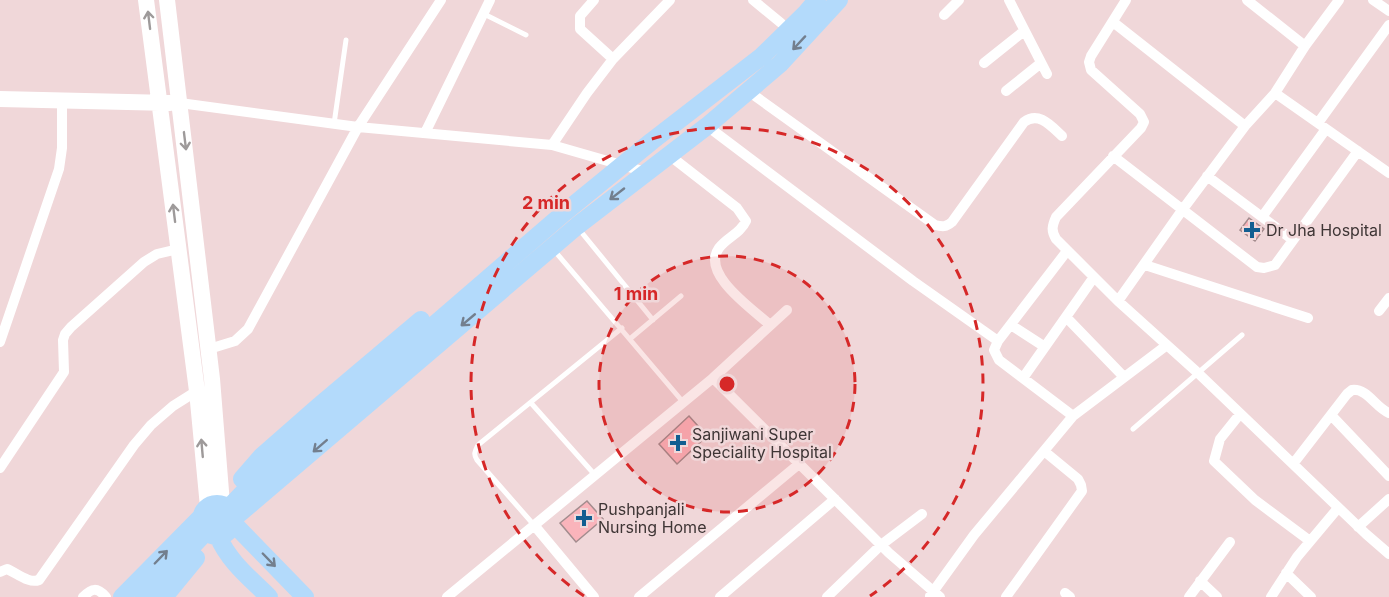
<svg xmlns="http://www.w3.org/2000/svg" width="1389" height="597" viewBox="0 0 1389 597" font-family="Inter,sans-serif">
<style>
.building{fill:#fab4bb;stroke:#a38c8e;stroke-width:1.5}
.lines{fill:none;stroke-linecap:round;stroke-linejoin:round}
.lane{stroke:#fff;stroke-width:5}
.street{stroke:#fff;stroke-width:10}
.secondary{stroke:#fff;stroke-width:16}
.primary{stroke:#b3dafb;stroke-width:18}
.oneway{stroke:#9e9a9a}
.oneway2{stroke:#737f8e}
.ring{fill:none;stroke:#d62828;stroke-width:3;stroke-dasharray:10 8}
.poi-dot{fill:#125e91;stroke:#f0d7d9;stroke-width:2}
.labels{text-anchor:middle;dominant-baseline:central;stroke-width:5;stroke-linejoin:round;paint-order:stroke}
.poi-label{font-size:16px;fill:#3e3535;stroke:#f0d7d9;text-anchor:start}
.centre{fill:#d62828;stroke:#f0d7d9;stroke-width:3}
.ring-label{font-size:18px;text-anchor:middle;font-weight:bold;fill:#d62828;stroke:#f0d7d9;stroke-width:5;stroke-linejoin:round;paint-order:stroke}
</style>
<rect width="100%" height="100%" fill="#f0d7d9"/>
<!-- building -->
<path class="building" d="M1249 218 1264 229 1255 241 1240 230Z
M689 416 707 436 677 464 659 444Z
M587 501 603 519 576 542 560 523Z"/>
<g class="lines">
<!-- lane -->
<path class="lane" d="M484 14 526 35
M334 124 346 40
M578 228 653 320
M553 249 683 402
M631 338 681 296
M531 403 595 475
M1133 429 1242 335
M534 525 477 460C473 454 475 451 478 445L622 328"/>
<!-- street -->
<path class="street" d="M594 0 580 16V29L613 59
M753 0 781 23
M1009 0 1047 74
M1247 0 1305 46
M1339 0 1305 46 1275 93 1245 126 1183 209 1118 301 1198 373 1366 534 1389 554
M1373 0 1389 11
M944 15 959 0
M1113 22 1245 126
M984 63 1024 31
M748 91 935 225C943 227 946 227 952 222L1024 122C1039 111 1051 126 1062 136
M1006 91 1041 63
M1275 93 1389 173
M180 103 358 127 552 145 646 172
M1318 123 1389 25
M707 126 913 281 998 341
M425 133 490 0
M552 145 587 93 613 59 670 0
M669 155 737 208 746 221C740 234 727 237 719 248 700 274 754 310 770 325
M1113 156 1257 267 1264 268 1275 265 1358 151
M1207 176 1293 240
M1262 217 1326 129
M1067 251 998 341 994 350 999 360 1073 416
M1145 265 1308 318
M1118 301 1056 239C1051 231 1052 226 1056 217L1141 128 1144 122 1140 114 1091 70 1089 62 1091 56 1126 0
M1379 311 1389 298
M1066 317 1124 377
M1011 325 1045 347
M0 342 59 169 62 148V100
M209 349 235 341 248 329 358 127 441 0
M713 378 787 310
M1023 378 1094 277
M1240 414 1220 439 1214 461 1255 500 1310 541
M1331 415 1389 476
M1293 464 1347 394 1352 390C1367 388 1376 408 1389 413
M0 468 64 372 63 340 65 334 71 327 144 262 157 254 178 249
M534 525 594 597
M1358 527 1389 499
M0 572 7 569C17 573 29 584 39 580L134 445 151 425 173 406 200 389
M1286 573 1311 597
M1200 581 1217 597
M1065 593 1070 597
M930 596 974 535 1073 416 1167 345
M83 597C92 588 97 587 106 597
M447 597 713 378 889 553 940 597
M639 597 799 464
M720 597 835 499
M827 597 881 545 922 514
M1006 597 1082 491 1081 485 1078 479 1044 451
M1189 597 1230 542
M1271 597 1297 557 1338 508"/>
<!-- secondary -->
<path class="secondary" d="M146 0 197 391 208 507
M167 0 212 379 222 504
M0 99 170 103"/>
<!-- primary -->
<path class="primary" d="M242 479 262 456 319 406 421 320
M201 520a16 16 0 1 1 32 0a16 16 0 1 1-32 0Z
M233 519 577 226 707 126 780 64 839 0
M233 523 305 597
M218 536C229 562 250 578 269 597
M122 597 201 517
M144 597 260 475 565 212 652 141 762 56 805 14 817 0
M164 597 196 558"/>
</g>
<!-- one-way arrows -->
<defs><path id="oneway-shaft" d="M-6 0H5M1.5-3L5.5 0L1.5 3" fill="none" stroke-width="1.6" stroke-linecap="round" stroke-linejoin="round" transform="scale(1.5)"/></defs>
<g class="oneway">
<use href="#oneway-shaft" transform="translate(149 20) rotate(-97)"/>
<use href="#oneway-shaft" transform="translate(185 141) rotate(83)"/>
<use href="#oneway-shaft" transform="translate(174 213) rotate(-97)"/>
<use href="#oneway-shaft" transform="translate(202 448) rotate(-95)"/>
</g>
<g class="oneway2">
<use href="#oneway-shaft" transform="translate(799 43) rotate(133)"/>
<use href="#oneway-shaft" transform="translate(617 194) rotate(142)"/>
<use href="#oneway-shaft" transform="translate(468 320) rotate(140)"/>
<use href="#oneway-shaft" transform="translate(320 446) rotate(139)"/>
<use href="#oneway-shaft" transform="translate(161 557) rotate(-46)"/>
<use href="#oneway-shaft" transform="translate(269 560) rotate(46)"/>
</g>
<!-- distance rings -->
<circle cx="727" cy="384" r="128" fill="#d62828" fill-opacity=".12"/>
<g class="ring">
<circle cx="727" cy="384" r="128"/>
<path d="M584 596A256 256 0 1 1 870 596"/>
</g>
<!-- markers -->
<g class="poi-dot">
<path d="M1249 221h6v6h6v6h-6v6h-6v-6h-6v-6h6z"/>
<path d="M675 434h6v6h6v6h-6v6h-6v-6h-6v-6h6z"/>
<path d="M581 509h6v6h6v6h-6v6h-6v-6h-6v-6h6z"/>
</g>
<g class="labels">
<!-- poi labels -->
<g class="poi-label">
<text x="1266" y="230">Dr Jha Hospital</text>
<text x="692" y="434">Sanjiwani Super<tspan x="692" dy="18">Speciality Hospital</tspan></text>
<text x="598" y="509">Pushpanjali<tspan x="598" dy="18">Nursing Home</tspan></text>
</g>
</g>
<circle cx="727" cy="384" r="9" class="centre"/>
<g class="ring-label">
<text x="546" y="209">2 min</text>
<text x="636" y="300">1 min</text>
</g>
</svg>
